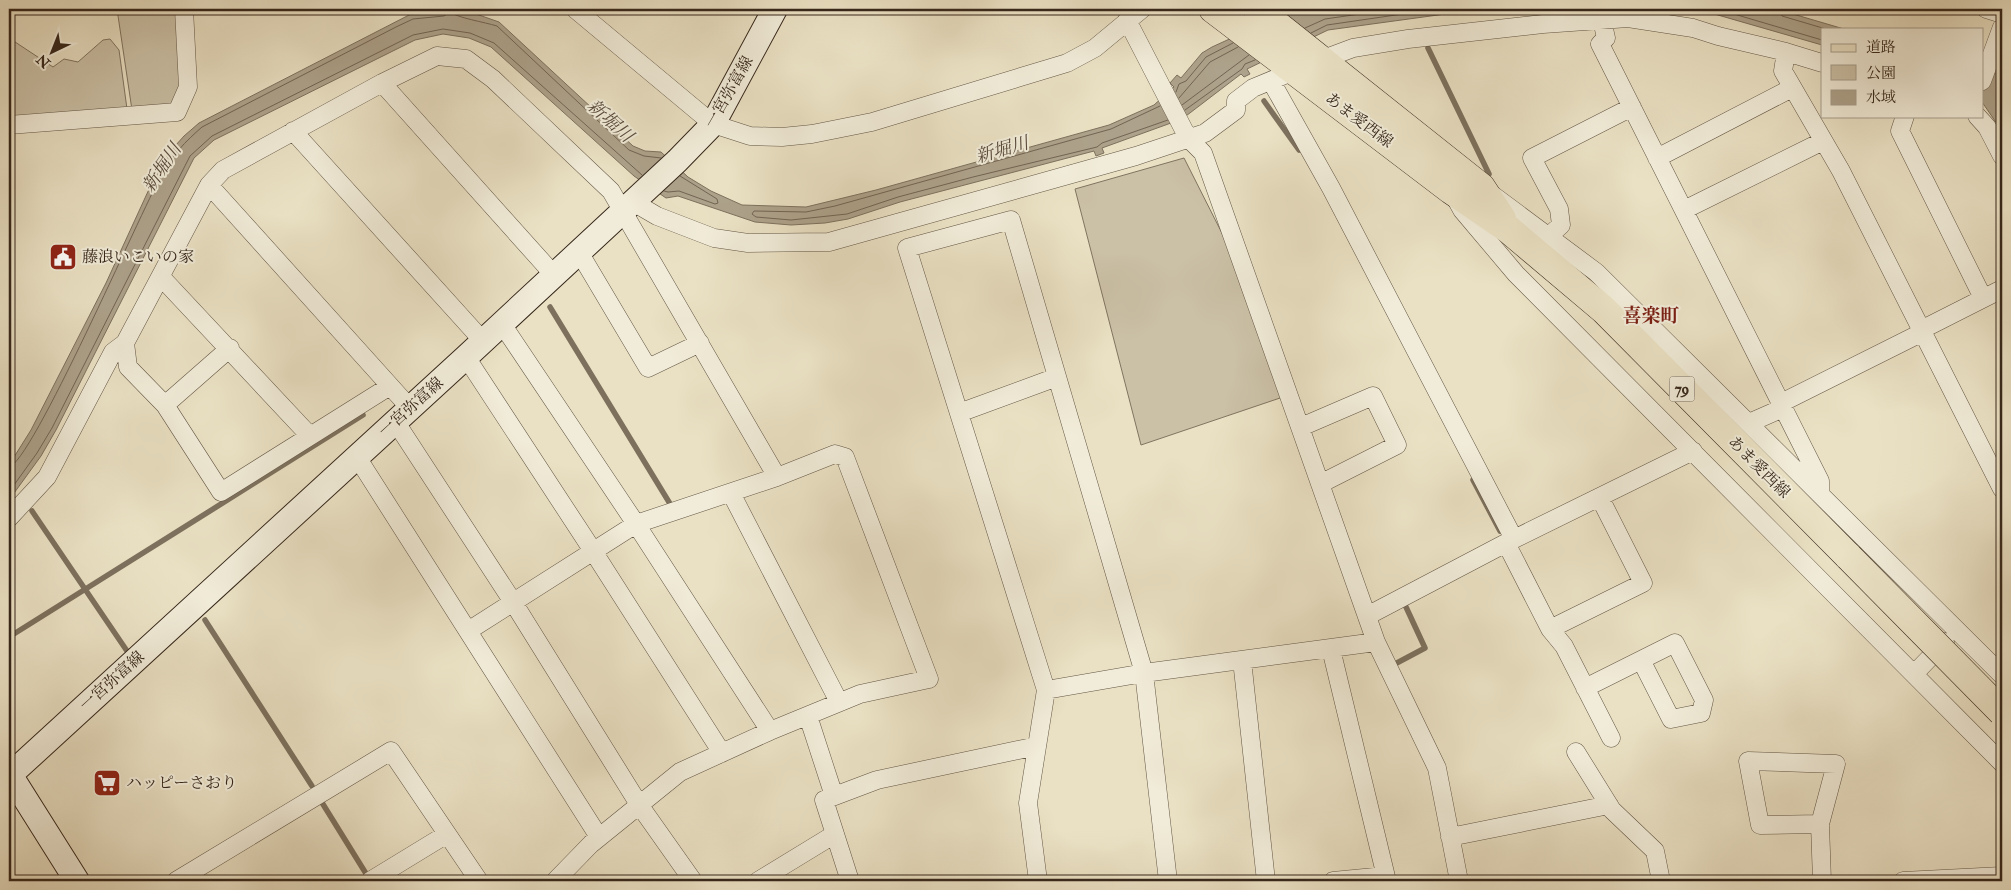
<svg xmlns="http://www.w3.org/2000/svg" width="2011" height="890" viewBox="0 0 2011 890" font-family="'IM FELL Double Pica','Noto Serif JP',serif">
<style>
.green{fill:#cbc1a7;stroke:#807461}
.water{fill:#ada28b;stroke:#7d715e}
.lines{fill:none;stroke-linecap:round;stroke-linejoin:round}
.shore{stroke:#726453;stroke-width:1}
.stream{stroke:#7d715e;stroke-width:5.5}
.street-casing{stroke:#635645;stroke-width:19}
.secondary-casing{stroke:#36271b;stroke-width:26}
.primary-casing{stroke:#36271b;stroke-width:29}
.street{stroke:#f1ecd9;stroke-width:18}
.secondary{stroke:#f1ecd9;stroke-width:24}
.primary{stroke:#eae1c4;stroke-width:28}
.primary-bridge-casing{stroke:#36271b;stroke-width:29;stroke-linecap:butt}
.primary-bridge{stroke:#eae1c4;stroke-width:28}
.labels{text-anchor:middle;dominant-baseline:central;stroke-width:4;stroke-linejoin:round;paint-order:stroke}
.shield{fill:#f1ecd9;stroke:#6e6254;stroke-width:1}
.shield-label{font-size:15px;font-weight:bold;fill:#36271b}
.street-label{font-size:16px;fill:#36271b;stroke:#f1ecd9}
.poi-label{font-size:16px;fill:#36271b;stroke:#f1ecd9;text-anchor:start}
.water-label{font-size:18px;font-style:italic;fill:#5a4c3d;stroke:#f1ecd9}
.quarter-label{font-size:19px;font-weight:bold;fill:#7a1f14;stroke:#f1ecd9}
</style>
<rect width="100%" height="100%" fill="#eae1c4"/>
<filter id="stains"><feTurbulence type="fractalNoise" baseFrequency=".004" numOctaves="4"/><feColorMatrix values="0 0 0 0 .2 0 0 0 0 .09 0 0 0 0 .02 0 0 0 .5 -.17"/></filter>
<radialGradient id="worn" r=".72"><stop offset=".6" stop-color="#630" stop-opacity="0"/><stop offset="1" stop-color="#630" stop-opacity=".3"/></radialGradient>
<!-- green -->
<path class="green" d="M117 9H181L185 84 169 108 132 110Z
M9 38 53 67 64 59 78 62 103 40 110 39 119 50 127 109 9 118Z
M1184 158 1232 253 1286 396 1141 445 1075 189Z"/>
<!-- water -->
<path class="water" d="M1310 9H1482L1328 30 1247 69 1250 74 1244 77 1241 74 1182 119 1102 148 1104 153 1096 156 1094 151 900 202 848 219 825 223 791 225 755 222 678 196 666 198 634 176 491 47 469 38 443 34 415 40 214 140 194 158 56 430 41 456 9 500V465L31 430 106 283 156 174 167 155 184 136 199 123 411 14 454 11 476 14 499 22 633 146 645 151 661 152 688 177 711 191 742 205 806 207 876 190 1109 125 1154 105 1174 87 1170 83 1177 75 1181 78 1202 53 1212 47 1282 15Z
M1697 9H1776L1844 29H1822V45Z
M1982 69 2002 75V131L1982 102Z"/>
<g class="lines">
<!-- shore -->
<path class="shore" d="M1717 9 1822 40
M1778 9 1782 16 1826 29
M1305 28 1325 19 1395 9
M1311 33 1327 25 1437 9
M1176 92 1179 84 1186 81 1206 57 1233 43
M1179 98 1210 62 1238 47
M1182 105 1249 55
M1160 106 1111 129 835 206 806 212 754 211 752 214 756 217 791 220 847 214 898 197 973 177 1097 147 1102 143 1168 120
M1185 110 1242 69 1245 64 1255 60
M664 191 668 192 679 191 715 204 718 203 717 199 680 176
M9 467C31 465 141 211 161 176 171 156 186 141 202 127L396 27 413 19 444 16 450 12C458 18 484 22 497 26L629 150 644 156 661 158
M9 492 37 453 52 428 190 156 212 136 413 35 443 29 470 33 494 43 642 175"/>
<!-- stream -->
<path class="stream" d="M1428 48 1489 174
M1264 101 1299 150
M550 307 672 507
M1473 480 1500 531
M1999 498 2002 504
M32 511 127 651
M205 620 312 786
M9 637 363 415
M1394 667 1393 665 1425 648 1406 607
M321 801 365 872"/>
<!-- street casing -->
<g class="street-casing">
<path id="street" d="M575 9 713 124 750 136 782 137 812 134 872 122 1067 63 1095 48 1142 9
M1986 9 2002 14
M1602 20 1606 38 1600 44 1820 481V494
M1786 52 1783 71 1841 171 2002 489
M1321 60 1353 48 1408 39 1543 24 1628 18 1693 28 1718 36 1786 52 1822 63
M1271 81 1331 188 1514 539
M1982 81 2002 27
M382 83 554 275
M1905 116 1900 131 1983 298
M1977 116 1987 127 2002 156
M9 125 177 112 188 87 184 9
M293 131 483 341
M1657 158 1792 88
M209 185 410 408
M1494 196 1596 272 2002 675
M1457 201 1462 210 1516 274 2002 763
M633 202 657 216 714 238 748 243 829 242 1136 156 1205 133 1236 110V101L1253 88 1294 71
M1684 210 1823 141
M1549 236 1561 225 1559 209 1532 158 1632 107
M579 252 648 368 700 343
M161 277 310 436
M502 324 636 524 770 731
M1921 330 2002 289
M466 357 593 551 722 753
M390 386 221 492 165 405 128 367 125 343 209 185 223 170 382 83 437 56 466 59 493 79 611 191 777 477 835 454 845 457 929 679 860 694 770 731 680 772 591 844 555 881
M1781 403 1923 332
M165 405 230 348
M959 413 1057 377
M395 421 513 602 640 806 693 881
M1749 423 1783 408
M1301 427 1373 396 1397 445 1320 484
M357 457 599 837
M731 493 839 702
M9 518 47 477 113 352 125 343
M1506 543 1550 629 1564 646 1611 738
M1367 616 1506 543 1693 451
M1550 629 1643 583 1600 498
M468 631 636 524 777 477
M1376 642 1437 768 1459 881
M1331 649 1387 881
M1242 660 1266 881
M1914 674 1945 642
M1585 688 1675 643 1704 700 1701 713 1671 719 1641 660
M1046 690 1144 673 1376 642 1203 153 1188 138 1127 20
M808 716 834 796
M1576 752 1612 810 1655 851 1661 881
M1820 824 1760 825 1748 761 1836 764 1820 824 1822 881
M1450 837 1609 805
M176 881 391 751 479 881
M370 881 447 834
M758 881 835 834
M850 881 824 800 877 780 1037 746
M1038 881 1028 803 1046 690 907 248 1011 220 1144 673 1168 881
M1333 881 1385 876
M1903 881 2002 876"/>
</g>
<!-- secondary casing -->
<g class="secondary-casing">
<path id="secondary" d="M9 773 77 881
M9 776 466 357 677 161 713 124 775 9"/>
</g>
<!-- primary casing -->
<g class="primary-casing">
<path id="primary" d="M1213 9 1451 190 1508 229 1604 310 1849 557
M1257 9 1481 187 1502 219"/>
</g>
<!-- street -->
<use href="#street" class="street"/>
<!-- secondary -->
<use href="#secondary" class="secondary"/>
<!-- primary -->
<use href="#primary" class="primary"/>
<!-- primary-bridge casing -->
<g class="primary-bridge-casing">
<path id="primary-bridge" d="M1849 557 2002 712"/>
</g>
<!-- primary-bridge -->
<use href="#primary-bridge" class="primary-bridge"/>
</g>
<!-- icons -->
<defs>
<g id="civic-square" transform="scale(1.4375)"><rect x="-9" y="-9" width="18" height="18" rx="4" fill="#8f2418" stroke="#f1ecd9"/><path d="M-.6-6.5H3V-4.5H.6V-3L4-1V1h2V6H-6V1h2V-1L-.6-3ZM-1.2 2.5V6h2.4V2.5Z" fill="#fff"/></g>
<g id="supermarket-square" transform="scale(1.4375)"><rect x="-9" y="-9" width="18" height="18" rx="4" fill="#8f2418" stroke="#f1ecd9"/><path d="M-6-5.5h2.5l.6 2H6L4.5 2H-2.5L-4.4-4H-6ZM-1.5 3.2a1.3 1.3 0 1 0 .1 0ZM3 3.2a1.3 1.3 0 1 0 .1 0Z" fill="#fff"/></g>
</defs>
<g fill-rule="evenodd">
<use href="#civic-square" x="63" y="257"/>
<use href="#supermarket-square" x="107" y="783"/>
</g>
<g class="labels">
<!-- shield labels -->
<rect class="shield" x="1669.5" y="376.5" width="25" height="25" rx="4"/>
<g class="shield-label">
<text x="1682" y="389">79</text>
</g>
<!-- street labels -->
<g class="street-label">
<text transform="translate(729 92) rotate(-60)">一宮弥富線</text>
<text transform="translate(1359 120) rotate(37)">あま愛西線</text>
<text transform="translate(411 407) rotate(-42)">一宮弥富線</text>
<text transform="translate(1759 467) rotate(45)">あま愛西線</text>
<text transform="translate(112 681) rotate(-42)">一宮弥富線</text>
</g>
<!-- poi labels -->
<g class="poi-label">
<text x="82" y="257">藤浪いこいの家</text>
<text x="126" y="783">ハッピーさおり</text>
</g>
<!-- water labels -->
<g class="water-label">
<text transform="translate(610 121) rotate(42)">新堀川</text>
<text transform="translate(1002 150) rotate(-16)">新堀川</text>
<text transform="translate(162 168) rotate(-56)">新堀川</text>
</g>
<!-- quarter labels -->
<g class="quarter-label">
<text x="1651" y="316">喜楽町</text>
</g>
</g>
<!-- margin -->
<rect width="2011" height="890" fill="none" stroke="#eae1c4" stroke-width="30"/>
<rect x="10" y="10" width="1991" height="870" fill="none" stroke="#36271b" stroke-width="2.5"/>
<rect x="15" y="15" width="1981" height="860" fill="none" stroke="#36271b"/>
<!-- legend -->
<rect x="1821" y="28" width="162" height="90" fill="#f1ecd9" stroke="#a69d8d"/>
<rect x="1831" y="44" width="25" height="8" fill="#eae1c4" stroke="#a69d8d"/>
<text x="1866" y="52" font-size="15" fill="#36271b">道路</text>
<rect x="1831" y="65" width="25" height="15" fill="#cbc1a7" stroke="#a69d8d"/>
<text x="1866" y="78" font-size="15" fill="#36271b">公園</text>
<rect x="1831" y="90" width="25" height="15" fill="#ada28b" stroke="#a69d8d"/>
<text x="1866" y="102" font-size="15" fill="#36271b">水域</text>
<!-- north arrow -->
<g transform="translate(52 52) rotate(223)" stroke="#f1ecd9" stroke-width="4" paint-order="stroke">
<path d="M0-4L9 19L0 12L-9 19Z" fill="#36271b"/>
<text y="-8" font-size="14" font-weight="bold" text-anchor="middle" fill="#36271b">N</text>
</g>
<rect width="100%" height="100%" filter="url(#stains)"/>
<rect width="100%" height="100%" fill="url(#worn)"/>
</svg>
